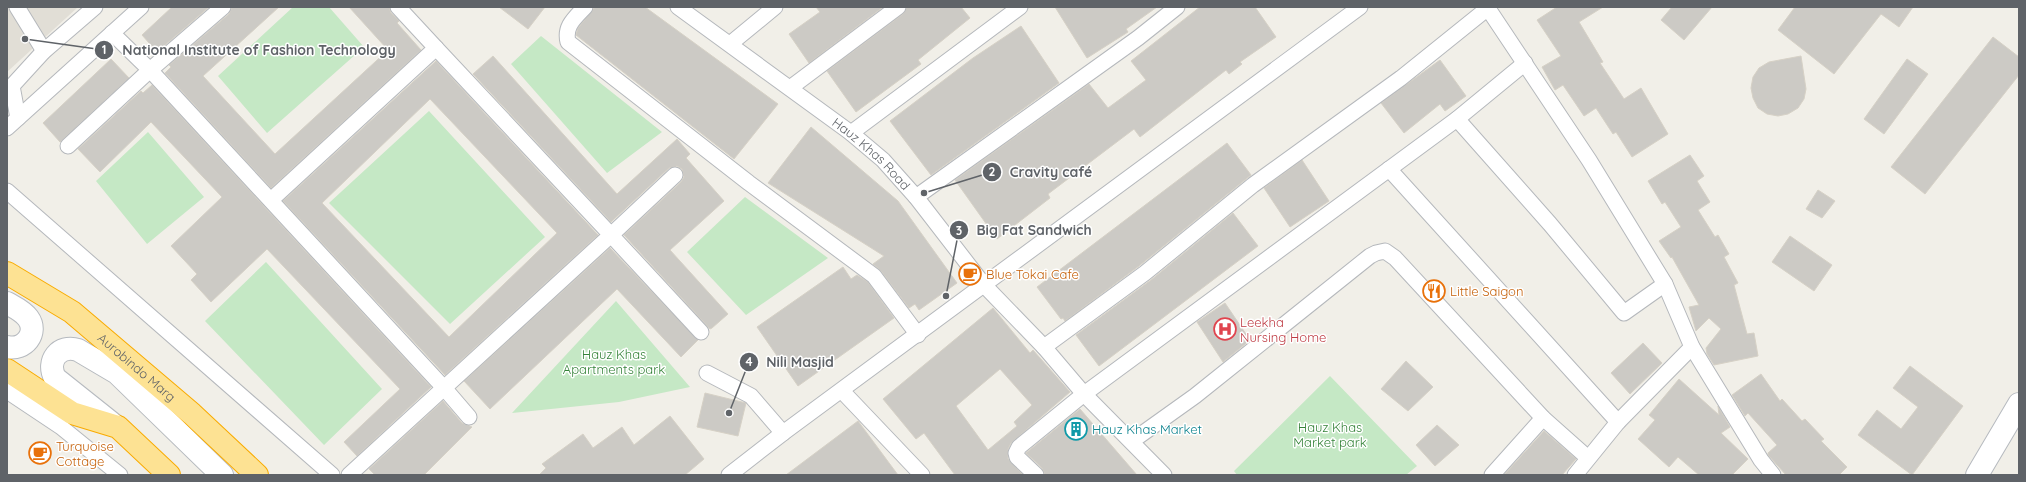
<svg xmlns="http://www.w3.org/2000/svg" width="2026" height="482" viewBox="0 0 2026 482" font-family="Quicksand,sans-serif">
<style>
.education{fill:#e1ded6}
.green{fill:#c5e8c5}
.building{fill:#cccac5;stroke:#d6d1c6;fill-rule:evenodd}
.lines{fill:none;stroke-linecap:round;stroke-linejoin:round}
.street-casing{stroke:#b5b8bc;stroke-width:17}
.secondary-casing{stroke:#b6babf;stroke-width:24}
.highway-casing{stroke:#f9ab00;stroke-width:24}
.street{stroke:#fff;stroke-width:15}
.secondary{stroke:#fff;stroke-width:22}
.highway{stroke:#fde293;stroke-width:22}
.labels{text-anchor:middle;dominant-baseline:central;stroke-width:3;stroke-linejoin:round;paint-order:stroke}
.street-label{font-size:13px;fill:#5f6368;stroke:#fff}
.food-label{font-size:13px;fill:#c56008;stroke:#fff;text-anchor:start}
.health-label{font-size:13px;fill:#be3a42;stroke:#fff;text-anchor:start}
.park-label{font-size:13px;fill:#348238;stroke:#fff}
.culture-label{font-size:13px;fill:#0d838f;stroke:#fff;text-anchor:start}
.leader{fill:none;stroke:#5f6368;stroke-width:1.5}
.callout-dot{fill:#5f6368;stroke:#fff;stroke-width:1.5}
.mark-label{font-size:12px;text-anchor:middle;font-weight:bold;fill:#fff}
.callout-label{font-size:14px;text-anchor:middle;font-weight:bold;fill:#5f6368;stroke:#fff;stroke-width:3;stroke-linejoin:round;paint-order:stroke}
</style>
<rect width="100%" height="100%" fill="#f1efe8"/>
<!-- education -->
<path class="education" d="M7 7H78L7 72Z"/>
<!-- green -->
<path class="green" d="M293 7H329L364 47 267 133 218 76Z
M541 36 662 132 607 173 511 64Z
M429 111 545 237 450 324 329 203Z
M148 132 204 197 147 244 96 181Z
M745 197 828 258 746 315 687 252Z
M266 262 382 389 324 445 205 321Z
M616 301 690 387 619 402 512 413Z
M1330 376 1417 466 1406 475H1237L1234 471Z"/>
<!-- building -->
<path class="building" d="M172 7H209L157 52 142 35Z
M232 7H279L203 76 275 154 388 50 349 7H389L391 13 399 21 397 23 421 50 271 188 165 73 171 67 169 65 229 14Z
M499 7H545L528 29Z
M595 7H645L778 104 734 159 576 35 578 28Z
M816 7H883L809 63 789 34 820 12Z
M907 7H961L970 18 918 60 921 64 856 112 827 71 903 14Z
M1055 7H1157L1126 29 1128 32 1087 58Z
M1200 7H1255L1276 37 1240 62 1242 64 1229 74 1226 70 1140 137 1134 129 1048 194 1050 198 997 239 955 180 1089 84 1108 108 1146 80 1131 61Z
M1557 7H1603L1579 22 1603 62 1600 63 1624 99 1641 88 1668 134 1632 157 1616 132 1613 134 1596 108 1584 116 1563 85 1555 90 1542 67 1561 56 1537 20Z
M1672 7H1712L1684 40 1661 20Z
M1795 7H1913L1899 27 1881 14 1834 74 1778 30Z
M1021 26 1059 83 931 175 890 121 973 58Z
M1993 37 2019 57V75L1925 194 1891 167Z
M493 56 617 194 677 139 690 154 686 158 724 201 670 250 728 314 712 328 710 329 624 235 681 182 684 177 682 169 677 166 669 168 611 222 473 74Z
M1801 56 1806 89 1804 99 1798 108 1788 114 1778 116 1767 114 1758 108 1753 98 1751 88 1753 77 1759 68 1769 62Z
M111 59 129 78 60 142 43 123Z
M1907 59 1928 74 1884 134 1864 119Z
M1440 60 1466 96 1445 111 1440 104 1404 133 1381 103Z
M436 61 598 235 445 375 283 201ZM430 99 557 233 449 337 322 203Z
M152 85 431 387 357 456 344 442 400 389 267 249 211 302 191 280 197 274 171 246 222 197 151 122 100 172 78 149 141 91 143 93Z
M811 127 898 201 957 283 919 310 915 304 909 308 881 271 873 264 884 256 768 183Z
M1227 143 1251 175 1139 266 1065 321 1063 318 1061 319 1037 287Z
M1690 155 1704 176 1697 181 1710 202 1698 210 1715 237 1718 235 1729 254 1724 257 1738 283 1734 285 1747 334 1754 333 1758 356 1714 365 1707 354 1706 348 1721 329 1709 318 1696 331 1689 307 1699 305 1672 257 1671 258 1659 241 1681 227 1665 202 1662 204 1648 181Z
M1302 160 1329 201 1290 227 1264 188Z
M1818 190 1835 201 1822 218 1806 209Z
M1233 213 1258 246 1099 366 1076 335 1151 280Z
M1790 236 1832 265 1814 291 1772 262Z
M610 248 698 340 681 357 617 289 490 409 464 381Z
M843 267 851 279 857 275 868 282 894 318 798 386 757 327Z
M1225 303 1250 340 1223 362 1197 322Z
M993 308 1030 353 1033 350 1070 392 1011 443 1008 449V459L1023 475H955L924 433 916 439 883 399ZM1000 369 1032 405 1014 422 1017 426 988 450 956 406Z
M1643 343 1662 363 1630 394 1611 373Z
M1406 361 1433 387 1408 411 1381 389Z
M1910 366 1963 406 1912 475 1858 435 1877 410 1901 429 1918 407 1893 388Z
M1761 374 1780 401 1782 399 1802 421 1805 419 1824 439 1821 441 1847 467 1839 475H1786L1768 455V453L1777 445 1748 413 1745 416 1732 395Z
M1679 379 1719 415 1718 406 1730 427 1721 433 1748 459 1732 475H1699L1678 457 1669 467 1638 439 1655 420 1649 415Z
M705 393 746 403 738 436 697 427Z
M443 401 462 423 472 427 424 475H375L369 469Z
M1080 409 1137 475H1045L1042 468 1026 453Z
M670 416 704 459 685 475H539L546 468 542 464 583 434 593 448 622 427 634 445Z
M858 421 898 475H786Z
M1437 425 1459 445 1435 466 1416 445Z
M1544 431 1576 459 1562 475H1504Z"/>
<g class="lines">
<!-- street casing -->
<g class="street-casing">
<g id="street">
<path d="M17 7 44 51"/>
<path d="M223 7 150 70 445 389 469 417"/>
<path d="M585 7C575 18 564 26 568 42L749 183 874 276 918 335"/>
<path id="s1" d="M678 7 851 133 883 160 916 197 984 285 1044 347 1084 394 1164 475"/>
<path d="M1487 7 1589 160 1665 284 1692 347 1761 460 1773 475"/>
<path d="M730 44 775 7"/>
<path d="M790 88 898 7"/>
<path d="M18 118 12 86 44 51 95 7"/>
<path d="M1457 119 1550 224 1624 313 1665 284"/>
<path d="M7 128 141 7"/>
<path d="M851 133 1020 7"/>
<path d="M68 146 150 70 112 33"/>
<path d="M1389 169 1618 422"/>
<path d="M675 175 611 235 701 332"/>
<path d="M7 191 332 475"/>
<path d="M916 197 1138 38 1177 7"/>
<path d="M271 200 436 48 398 7"/>
<path d="M1044 347 1145 273 1253 185 1401 78 1488 8"/>
<path d="M707 373 751 396 783 433"/>
<path d="M7 391 61 427 120 475"/>
<path d="M842 391 922 475"/>
<path d="M1132 441 1195 396 1370 256 1376 253 1385 251 1395 258 1543 418 1588 458"/>
<path d="M349 475 611 235 436 48"/>
<path d="M729 475 783 433 1360 7"/>
<path d="M1036 475 1017 457 1016 453 1019 447 1084 394 1457 119 1525 63"/>
<path d="M1492 475 1543 418"/>
<path d="M1575 475 1618 422 1692 347"/>
</g>
</g>
<!-- secondary casing -->
<g class="secondary-casing">
<path id="secondary" d="M7 303C14 307 23 311 28 318 39 333 24 351 7 347
M114 425 55 378C46 361 59 344 78 350L117 373 222 475
M1977 475 2019 404"/>
</g>
<!-- highway casing -->
<g class="highway-casing">
<g id="highway">
<path id="s2" d="M7 273 72 312 192 414 257 475"/>
<path d="M7 370 72 413 118 427 169 475"/>
</g>
</g>
<!-- street -->
<use href="#street" class="street"/>
<!-- secondary -->
<use href="#secondary" class="secondary"/>
<!-- highway -->
<use href="#highway" class="highway"/>
</g>
<!-- icons -->
<defs>
<g id="cafe-ring" transform="scale(1.15)"><circle r="9.5" fill="#fff" stroke="#e8710a" stroke-width="1.5"/><path d="M-5.5-4.5H6V0H3Q3 3.5 0 3.5H-2.5Q-5.5 3.5-5.5 0ZM3-3.2v2h1.7v-2ZM-6 4.5H4V6H-6Z" fill="#e8710a"/></g>
<g id="restaurant-ring" transform="scale(1.15)"><circle r="9.5" fill="#fff" stroke="#e8710a" stroke-width="1.5"/><path d="M-5-6h1v4h1v-4h1v4h1v-4h1v5L-1.5 .5V6h-2V.5L-5-1ZM5-6V6H3V1.5H1.5Q1.5-4 5-6Z" fill="#e8710a"/></g>
<g id="hospital-ring" transform="scale(1.15)"><circle r="9.5" fill="#fff" stroke="#e0444e" stroke-width="1.5"/><path d="M-5-5h3v3.5h4V-5h3V5h-3V1.5h-4V5h-3Z" fill="#e0444e"/></g>
<g id="building-ring" transform="scale(1.15)"><circle r="9.5" fill="#fff" stroke="#0f9aa8" stroke-width="1.5"/><path d="M-4-6H4V6H1V3H-1V6H-4ZM-2.5-4.3h1.7v1.8h-1.7ZM.8-4.3h1.7v1.8H.8ZM-2.5-1h1.7V.8h-1.7ZM.8-1h1.7V.8H.8Z" fill="#0f9aa8"/></g>
</defs>
<g fill-rule="evenodd">
<use href="#cafe-ring" x="970" y="274"/>
<use href="#restaurant-ring" x="1434" y="291"/>
<use href="#hospital-ring" x="1225" y="329"/>
<use href="#building-ring" x="1076" y="429"/>
<use href="#cafe-ring" x="40" y="453"/>
</g>
<g class="labels">
<!-- street labels -->
<g class="street-label">
<text stroke="none"><textPath href="#s1" startOffset="243">Hauz Khas Road</textPath></text>
<text stroke="none"><textPath href="#s2" startOffset="161">Aurobindo Marg</textPath></text>
</g>
<!-- food labels -->
<g class="food-label">
<text x="986" y="274">Blue Tokai Cafe</text>
<text x="1450" y="291">Little Saigon</text>
<text x="56" y="446">Turquoise<tspan x="56" dy="15">Cottage</tspan></text>
</g>
<!-- health labels -->
<g class="health-label">
<text x="1240" y="322">Leekha<tspan x="1240" dy="15">Nursing Home</tspan></text>
</g>
<!-- park labels -->
<g class="park-label">
<text x="614" y="354">Hauz Khas<tspan x="614" dy="15">Apartments park</tspan></text>
<text x="1330" y="427">Hauz Khas<tspan x="1330" dy="15">Market park</tspan></text>
</g>
<!-- culture labels -->
<g class="culture-label">
<text x="1092" y="429">Hauz Khas Market</text>
</g>
</g>
<!-- callouts -->
<path class="leader" d="M25 39L104 50M924 193L992 172M946 296L959 230M729 413L749 362"/>
<g class="callout-dot">
<circle cx="25" cy="39" r="4"/>
<circle cx="924" cy="193" r="4"/>
<circle cx="946" cy="296" r="4"/>
<circle cx="729" cy="413" r="4"/>
<circle cx="104" cy="50" r="10"/>
<circle cx="992" cy="172" r="10"/>
<circle cx="959" cy="230" r="10"/>
<circle cx="749" cy="362" r="10"/>
</g>
<g class="mark-label">
<text x="104" y="54">1</text>
<text x="992" y="176">2</text>
<text x="959" y="235">3</text>
<text x="749" y="366">4</text>
</g>
<g class="callout-label">
<text x="259" y="55">National Institute of Fashion Technology</text>
<text x="1051" y="177">Cravity café</text>
<text x="1034" y="235">Big Fat Sandwich</text>
<text x="800" y="367">Nili Masjid</text>
</g>
<!-- border -->
<rect width="2026" height="482" fill="none" stroke="#5f6368" stroke-width="16"/>
</svg>
